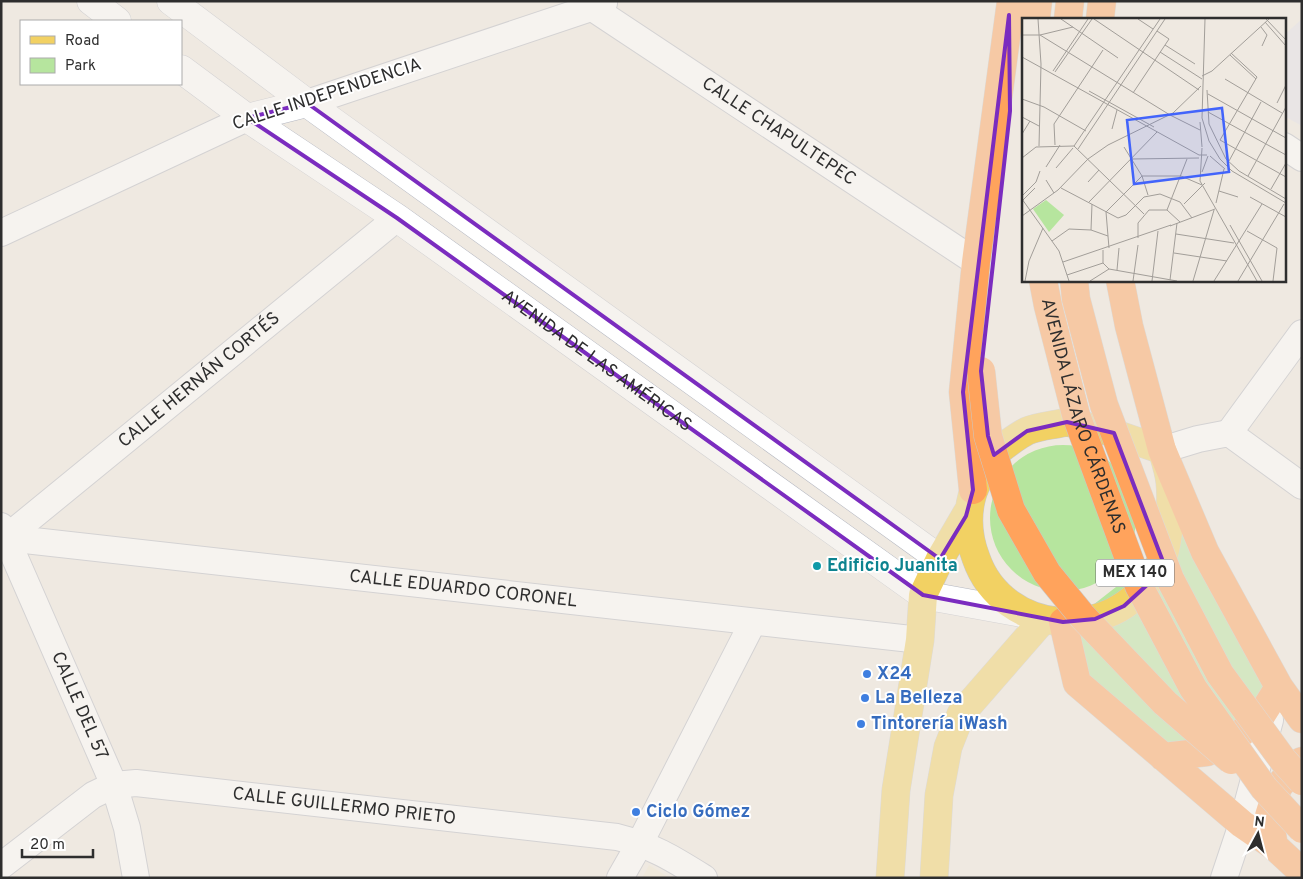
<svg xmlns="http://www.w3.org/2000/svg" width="1303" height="879" viewBox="0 0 1303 879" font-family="Overpass,sans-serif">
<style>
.industrial{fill:#e3e1e8}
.education{fill:#f0e6d1}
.green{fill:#b6e59e}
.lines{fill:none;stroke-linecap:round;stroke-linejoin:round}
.street-casing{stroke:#b4b7c1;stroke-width:28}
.secondary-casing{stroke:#b4b7c1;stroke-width:29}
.primary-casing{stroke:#c9c9c9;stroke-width:29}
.highway-casing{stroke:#c9c9c9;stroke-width:29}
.street{stroke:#fff;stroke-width:26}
.secondary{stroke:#fff;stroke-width:28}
.primary{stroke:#f2d163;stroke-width:28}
.highway{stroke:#ffa35c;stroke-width:28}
.highway-bridge-casing{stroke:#c9c9c9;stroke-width:29;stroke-linecap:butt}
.highway-bridge{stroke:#ffa35c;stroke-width:28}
.marked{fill:none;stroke:#7b2cbf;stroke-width:4;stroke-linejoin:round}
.culture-dot{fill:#0f9aa8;stroke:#fff;stroke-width:2}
.shop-dot{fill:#3f7fe0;stroke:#fff;stroke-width:2}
.labels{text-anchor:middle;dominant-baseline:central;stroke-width:4;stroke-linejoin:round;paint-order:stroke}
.shield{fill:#fff;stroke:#6d6d6d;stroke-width:1}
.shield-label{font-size:16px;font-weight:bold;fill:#2e2e2e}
.street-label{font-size:18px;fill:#2e2e2e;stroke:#fff}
.culture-label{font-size:18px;font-weight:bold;fill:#0d838f;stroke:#fff;text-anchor:start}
.shop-label{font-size:18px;font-weight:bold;fill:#366cbe;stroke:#fff;text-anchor:start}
.inset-road{fill:none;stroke:#a29e99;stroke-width:1}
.view{fill:#4264fb;fill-opacity:0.15;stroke:#4264fb;stroke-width:2.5}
.inset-edge{fill:none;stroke:#2e2e2e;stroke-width:2.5}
</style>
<rect width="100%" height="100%" fill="#efe9e1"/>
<!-- industrial -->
<path class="industrial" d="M1302 19V126L1284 116V35Z"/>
<!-- education -->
<path class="education" d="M649 865 670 878H642Z"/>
<!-- green -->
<path class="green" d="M990 518a73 73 0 1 1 146 0a73 73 0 1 1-146 0Z
M1178 520 1265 685 1249 715 1196 746 1156 744 1072 671 1052 637 1148 562Z"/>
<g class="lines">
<!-- street casing -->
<g class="street-casing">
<g id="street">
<path id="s1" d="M582 1 976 262"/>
<path d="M307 103 591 8 604 3"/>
<path d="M1284 146 1302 158"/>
<path d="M1 233 247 118"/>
<path d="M1229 433 1302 333"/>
<path d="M1162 450 1198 439 1229 433 1302 486"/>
<path id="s2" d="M1 526 114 785 127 828 136 878"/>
<path id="s3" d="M7 538 920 640"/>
<path id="s4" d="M1 542 397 218"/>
<path id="s5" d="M1 866 93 795 114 785 136 783 617 837C653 846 672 858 704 878"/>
<path d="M620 878 640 843 753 622"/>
<path d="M1224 878 1242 824 1270 720"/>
</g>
</g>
<!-- secondary casing -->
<g class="secondary-casing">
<g id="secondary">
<path d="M91 1 117 21"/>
<path d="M171 1 307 103 940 559"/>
<path id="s6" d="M181 69 247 118 397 218 923 595 1027 614"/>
<path d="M247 118 307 103"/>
</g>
</g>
<!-- primary casing -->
<g class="primary-casing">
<path id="primary" d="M1067 422 1107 431 1162 450C1165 460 1169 472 1170 483 1172 502 1169 539 1163 558 1161 563 1156 569 1153 574 1113 644 1003 636 976 558 968 537 966 518 972 496 975 485 986 465 993 456 999 449 1019 435 1027 431 1038 426 1055 425 1067 422Z
M890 878 896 790 920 640 923 595 940 559 968 511
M934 878 939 795 948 747 961 714 1043 620"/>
</g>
<!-- highway casing -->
<g class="highway-casing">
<path id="highway" d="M1036 19 1038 1
M1068 19 1070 1
M1100 19 1102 1
M1120 280 1129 326 1162 450 1205 552 1279 687 1302 719
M973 490 963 392 976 262 1011 1
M1063 622 1077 683 1242 824 1274 846 1302 872
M1163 757 1207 752 1236 737 1259 719 1279 687
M1274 846 1269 816 1278 787 1298 763 1302 761"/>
</g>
<!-- street -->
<use href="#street" class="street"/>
<!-- secondary -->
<use href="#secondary" class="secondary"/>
<!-- primary -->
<use href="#primary" class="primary"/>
<!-- highway -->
<use href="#highway" class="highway"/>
<!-- highway-bridge casing -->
<g class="highway-bridge-casing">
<g id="highway-bridge">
<path id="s7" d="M1043 280 1048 306 1076 415 1139 586 1193 688 1264 788 1302 829"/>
<path d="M1074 280 1076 299 1104 405 1170 579 1220 674 1283 760 1302 781"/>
<path d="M981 371 988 436 1011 510 1047 573 1083 617 1165 703 1231 760"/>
</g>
</g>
<!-- highway-bridge -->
<use href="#highway-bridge" class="highway-bridge"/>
</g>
<!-- marked area -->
<path d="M0 0H1303V879H0ZM1009 15 1010 111 981 371 988 436 994 455 1027 431 1067 422 1114 433 1162 559 1147 585 1124 606 1095 619 1063 622 923 595 397 218 247 118 307 103 940 559 966 516 973 490 963 392Z" fill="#efe9e1" fill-opacity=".55" fill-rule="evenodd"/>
<path class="marked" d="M1009 15 1010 111 981 371 988 436 994 455 1027 431 1067 422 1114 433 1162 559 1147 585 1124 606 1095 619 1063 622 923 595 397 218 247 118 307 103 940 559 966 516 973 490 963 392Z"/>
<!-- markers -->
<circle class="culture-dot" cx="817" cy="566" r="5"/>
<g class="shop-dot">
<circle cx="867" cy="674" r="5"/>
<circle cx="865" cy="698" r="5"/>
<circle cx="861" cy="724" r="5"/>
<circle cx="636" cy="812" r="5"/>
</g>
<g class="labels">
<!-- shield labels -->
<rect class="shield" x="1096" y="559.5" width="78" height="27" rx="4"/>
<g class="shield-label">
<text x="1135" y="573">MEX 140</text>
</g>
<!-- street labels -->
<g class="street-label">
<text transform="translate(327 95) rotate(-18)">CALLE INDEPENDENCIA</text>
<text stroke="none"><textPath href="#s1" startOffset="236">CALLE CHAPULTEPEC</textPath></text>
<text stroke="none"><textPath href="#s6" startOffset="508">AVENIDA DE LAS AMÉRICAS</textPath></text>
<text stroke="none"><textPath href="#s4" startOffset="256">CALLE HERNÁN CORTÉS</textPath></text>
<text stroke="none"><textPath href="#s7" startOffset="142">AVENIDA LÁZARO CÁRDENAS</textPath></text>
<text stroke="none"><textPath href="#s3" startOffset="459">CALLE EDUARDO CORONEL</textPath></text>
<text stroke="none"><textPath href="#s2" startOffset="196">CALLE DEL 57</textPath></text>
<text stroke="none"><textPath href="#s5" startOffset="371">CALLE GUILLERMO PRIETO</textPath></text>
</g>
<!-- culture labels -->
<g class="culture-label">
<text x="827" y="566">Edificio Juanita</text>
</g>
<!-- shop labels -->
<g class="shop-label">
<text x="877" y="674">X24</text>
<text x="875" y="698">La Belleza</text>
<text x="871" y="724">Tintorería iWash</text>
<text x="646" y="812">Ciclo Gómez</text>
</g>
</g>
<!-- overview -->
<g transform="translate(1022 18)">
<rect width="264" height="264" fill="#efe9e1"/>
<path d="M24 182 42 197 27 214 11 191Z" fill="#b6e59e"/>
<path class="inset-road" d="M16 1 19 46 17 128M39 1 96 40M72 1 177 72M116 1 131 11M183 1 180 100 187 123 198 141 210 153 264 185M244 1 264 22M243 4 264 28M239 9 245 17 240 28M0 17H18L51 9M18 17 148 97 178 112M143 27 173 46M138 34 180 61M208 37 234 61M0 39 177 137H185M31 53 66 1M33 54 70 1M180 58 190 53 247 1M203 61 260 95M185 72 187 106 204 141 217 153 264 181M67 73 132 109M111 75 147 21 135 13M186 76 264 120M0 81 22 89 64 113M255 85 264 67M186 94 264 137M0 99 17 108M178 104 180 129M90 111 95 92M0 116 8 103M198 122 235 59 209 35M198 122 264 159M33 127 32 106 81 32M52 128 138 1M102 129 120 158 126 177M180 130 178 163 235 263M56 131 143 1M188 138 203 151M0 140 14 129 52 128 122 196M110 141 177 140M207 143 239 84M24 149 38 127M34 150 51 130M180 154 186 138M226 158 264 89M24 162 32 175M66 164 77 152M39 170 96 200 104 197 122 179 138 176 158 184 170 200M249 171 264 145M197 173 216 179M0 178 14 164 18 153M228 179 264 199M0 181 37 233 47 263M1 182 13 170M67 184 135 114M194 185 202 151M162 186 183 165M145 192 165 141M0 198 36 172 66 141 86 127 151 95 179 68M208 207 240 263M148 208 193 191M69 212 70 186M225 213 255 230 251 263M154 216 212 225M116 220V205L127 192H145L158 204M30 223 47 211 69 212 86 218M87 230 84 194 120 158H159L180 167M81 232V245L87 251 155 263M152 235 205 243M41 244 149 207M95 252 97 230M45 257 81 245M148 262 155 205M3 263 7 243 21 210M68 263 87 251M111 263 116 227M130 263 136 213M171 263 192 192M192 263 240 186M216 263 262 186"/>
<path class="view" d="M200 90 207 154 112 166 105 102Z"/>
<rect width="264" height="264" class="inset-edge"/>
</g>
<!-- border -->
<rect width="1303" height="879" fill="none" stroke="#2e2e2e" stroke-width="5"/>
<!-- legend -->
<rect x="20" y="20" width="162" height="65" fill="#ffffff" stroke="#ababab"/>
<rect x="30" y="36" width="25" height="8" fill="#f2d163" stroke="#ababab"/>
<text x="65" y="45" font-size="15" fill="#2e2e2e">Road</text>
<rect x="30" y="58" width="25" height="15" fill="#b6e59e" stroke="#ababab"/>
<text x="65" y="70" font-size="15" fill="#2e2e2e">Park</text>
<!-- north arrow -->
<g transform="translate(1258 834) rotate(7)" stroke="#ffffff" stroke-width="4" paint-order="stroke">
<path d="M0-4L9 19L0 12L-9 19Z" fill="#2e2e2e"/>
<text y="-8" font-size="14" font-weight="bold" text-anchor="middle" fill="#2e2e2e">N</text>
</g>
<!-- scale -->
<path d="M22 849v8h71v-8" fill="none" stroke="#2e2e2e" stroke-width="2.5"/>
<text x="30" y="849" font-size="15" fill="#2e2e2e" stroke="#ffffff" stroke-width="4" paint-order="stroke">20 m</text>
</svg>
